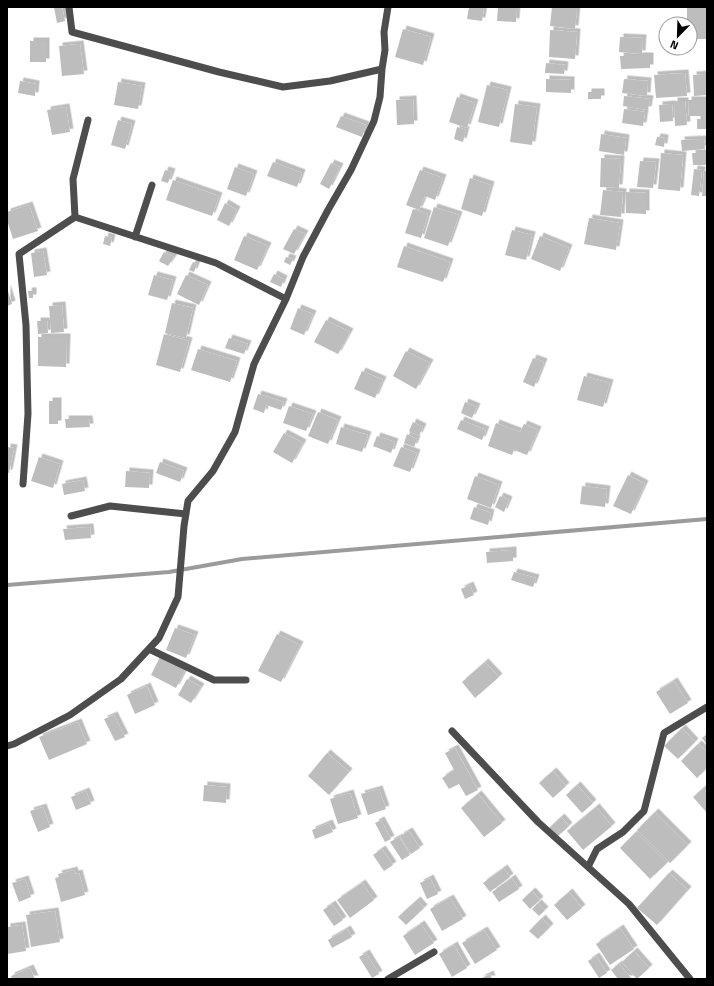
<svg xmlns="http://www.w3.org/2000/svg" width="714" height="986" viewBox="0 0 714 986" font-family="'Titillium Web',sans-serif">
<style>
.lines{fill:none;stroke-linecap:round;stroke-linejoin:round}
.stream{stroke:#9b9b9b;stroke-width:4}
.building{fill:#bdbdbd;filter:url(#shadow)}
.minor{stroke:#4d4d4d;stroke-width:7}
</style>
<defs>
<filter id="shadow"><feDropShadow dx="3.5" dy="-3.5" stdDeviation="0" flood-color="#0004"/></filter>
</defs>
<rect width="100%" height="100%" fill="#fff"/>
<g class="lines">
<!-- stream -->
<path class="stream" d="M7 585 169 572 242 559 707 519"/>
</g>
<!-- building -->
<path class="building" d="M54 7H62L65 21 57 23Z
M469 7H484L482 21 467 19Z
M498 7H517L516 22 497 21Z
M552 7 577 8 575 29 550 26Z
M687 7H707V39H690V24H687Z
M403 29 431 37 423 65 395 57Z
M550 30 577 32 575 59 549 57Z
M620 37 643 38 642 54 619 52Z
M30 41H46V62H30Z
M80 44 84 74 62 76 59 46Z
M620 56H650V68L621 69Z
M546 63 565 65 564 74 545 73Z
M685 73 687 96 656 98 654 75Z
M707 74V95L694 96 693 75Z
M546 79 571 80V93L546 92Z
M624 79 648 81 647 96 622 93Z
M20 81 36 84 35 96 18 93Z
M118 82 142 86 138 109 114 105Z
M487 85 508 90 499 127 478 122Z
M588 92H601V99H588Z
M624 96 650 99 648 110 623 106Z
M457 97 475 103 467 128 449 122Z
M413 99 414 124 397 125 396 100Z
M688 100H707V116H689Z
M674 101H685L687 125 675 126Z
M515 104 537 107 532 145 510 142Z
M672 104 673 121 660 122 659 105Z
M66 107 70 132 52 135 47 110Z
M624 109 645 112 643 126 622 123Z
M341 116 366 125 362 137 336 127Z
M697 119H707V129H697Z
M118 120 132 124 125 149 111 145Z
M457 127 466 130 463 142 454 139Z
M601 134 626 138 624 155 599 151Z
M657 137 665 138 664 147 655 145Z
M704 139 705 149 682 151 681 140Z
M661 153 683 155 680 191 658 189Z
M692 153H707V165H693Z
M601 158 621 159 619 188 600 187Z
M640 161 656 162 653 188 637 187Z
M273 162 302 173 297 187 267 176Z
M331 163 340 167 329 189 320 184Z
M235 167 254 174 246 196 227 189Z
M694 169 702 170 699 196 691 195Z
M165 170 172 172 168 183 161 181Z
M420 170 443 178 435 200 425 196 419 210 406 205Z
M704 171H707V196H702Z
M470 178 491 185 482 216 461 209Z
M173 180 219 196 212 216 166 200Z
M603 190 623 192 621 217 600 215Z
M626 192 646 193V214L626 213Z
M225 203 237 210 229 226 217 220Z
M29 205 38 231 13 239 7 220V212Z
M434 207 459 215 448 246 424 238Z
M413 209 428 214 421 238 405 233Z
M589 218 620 223 616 250 584 244Z
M294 229 305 234 294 254 283 249Z
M512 230 532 235 526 260 505 255Z
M105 236 112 238 110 246 103 244Z
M244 236 268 246 257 270 234 260Z
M540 236 569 248 560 271 531 259Z
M404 246 450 262 443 282 397 267Z
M43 251 47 275 34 277 31 253Z
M164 252 174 257 168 266 159 261Z
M286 257 293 259 290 265 284 262Z
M193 262 197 264 194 272 189 270Z
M274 274 284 279 281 287 270 282Z
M154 275 173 280 167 300 148 295Z
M186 275 208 285 199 305 177 294Z
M7 288 12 304 7 306Z
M28 291H33V298H29Z
M172 303 193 308 186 338 165 333Z
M62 305 64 332 51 333 49 306Z
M298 308 313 314 304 335 290 329Z
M326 320 350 332 338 354 314 342Z
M37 321H47L48 333 38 334Z
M164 334 189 341 180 372 156 365Z
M38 337H67L66 367 38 366Z
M229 338 248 344 244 354 225 348Z
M198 349 237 361 230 382 191 370Z
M406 351 430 363 416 389 393 376Z
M533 358 544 362 534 387 523 382Z
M362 371 383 380 375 398 354 389Z
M584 376 610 383 603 407 577 400Z
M258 394 284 402 281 410 266 405 264 413 253 409Z
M49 401H58V424H49Z
M465 402 477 407 472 418 461 413Z
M289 406 313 414 306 431 283 423Z
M318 412 338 420 328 444 308 436Z
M65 419H89L90 427 66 428Z
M461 420 486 430 482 440 457 429Z
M413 422 423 427 419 436 409 431Z
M496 423 520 432 524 424 538 430 527 455 514 450 512 455 488 446Z
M341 427 368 435 362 452 336 444Z
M284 433 303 443 292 463 273 452Z
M407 434 417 439 414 447 404 443Z
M377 436 395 442 391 453 373 446Z
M7 447 14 448 9 473H7Z
M401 447 417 453 410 472 393 466Z
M39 457 60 464 53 488 31 481Z
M160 462 184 471 180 482 156 473Z
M126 471 150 473 149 488 125 487Z
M628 475 645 484 631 514 613 506Z
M475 476 499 485 491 508 467 499Z
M83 480 85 491 64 495 62 484Z
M582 486 607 489 605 507 580 504Z
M500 496 509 500 504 512 495 507Z
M474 507 491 513 488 525 470 519Z
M90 527 91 538 65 540 63 529Z
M513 550V561L487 563 486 552Z
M514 572 536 578 533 587 511 580Z
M470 585 474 595 465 599 461 589Z
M175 628 195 635 186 658 166 650Z
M277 634 300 645 281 682 258 671Z
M160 657 185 670 176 688 151 675Z
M485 662 499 677 475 698 462 682Z
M187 679 201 687 191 703 178 695Z
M674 681 688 703 670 714 656 692Z
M147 686 155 705 135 714 127 695Z
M114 715 125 737 115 741 104 719Z
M78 722 87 744 49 760 39 737Z
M682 728 695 742 678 759 664 746Z
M707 734V745L702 738Z
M698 744 707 752V768L697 778 681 761Z
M455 748 478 790 466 796 459 784 449 789 442 778 454 770 445 753Z
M327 753 349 772 329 795 308 776Z
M553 771 566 786 553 798 539 783Z
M204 785 227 787 226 803 203 801Z
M577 785 593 803 582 813 566 795Z
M707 785V813L693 797Z
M379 789 386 809 368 815 361 794Z
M86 791 91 804 76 810 71 797Z
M350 793 358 818 338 824 330 799Z
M478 794 502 823 484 837 461 808Z
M43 807 50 827 38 832 30 811Z
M596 807 612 826 583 850 567 831Z
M655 812 688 845 670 863 637 830Z
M561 817 569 826 557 837 549 828Z
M381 820 391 839 385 842 375 823Z
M329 823 333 832 315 839 312 830Z
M409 831 420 848 411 854 400 836Z
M636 832 667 863 650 879 620 848Z
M399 837 410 855 402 860 390 842Z
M382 849 393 865 384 871 373 855Z
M504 868 510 877 490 892 483 883Z
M74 870 75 874 79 873 85 895 61 902 55 878 59 877 58 874Z
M669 873 688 890 657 925 637 908Z
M430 878 438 894 427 899 420 883Z
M512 878 519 889 499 902 492 892Z
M25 879 31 897 19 902 12 883Z
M362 883 374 900 350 918 337 900Z
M532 891 540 900 530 909 522 900Z
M569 892 582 908 567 920 554 905Z
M450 898 463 919 442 931 430 909Z
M417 900 424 908 406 925 398 917Z
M538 903 545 910 539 916 532 909Z
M332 904 343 920 334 926 323 910Z
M55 911 60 942 31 947 26 915Z
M542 918 550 927 538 939 529 931Z
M421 924 434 943 415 955 403 936Z
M22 925 26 951 7 954V927Z
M620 928 634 949 610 965 596 944Z
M347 929 352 937 332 948 328 940Z
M484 930 497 950 475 964 462 943Z
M454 945 467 968 452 977 439 954Z
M634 951 649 968 637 979 622 962Z
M366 953 379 974 372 978 359 957Z
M596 956 607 973 599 978 588 961Z
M619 964 632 979H618L611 970Z
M30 968 35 979H12L11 976Z
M490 974 492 979H480Z"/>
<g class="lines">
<!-- minor -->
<path class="minor" d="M69 7 72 32 219 72 283 87 330 81 382 69
M75 217 73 179 88 120
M135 237 152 185
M23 484 28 414 26 325 19 254 75 217 216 263 286 299
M71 516 110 506 186 514
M149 649 214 680H246
M452 731 538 822 629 904 690 979
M7 746 14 744 70 715 121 679 159 638 178 597 184 526 188 501 213 471 235 432 254 364 286 299 303 257 328 210 351 170 374 121 380 97 382 69 385 50 384 32 388 7
M588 867 597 849 623 832 644 811 664 733 707 707
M388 979 434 952"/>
</g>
<!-- border -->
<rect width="714" height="986" fill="none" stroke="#000000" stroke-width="16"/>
<!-- north arrow -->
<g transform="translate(678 36) rotate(203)"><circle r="19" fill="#ffffff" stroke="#999999"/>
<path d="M0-3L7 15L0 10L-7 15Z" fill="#000000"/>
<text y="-6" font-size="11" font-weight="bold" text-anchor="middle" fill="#000000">N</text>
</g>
</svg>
